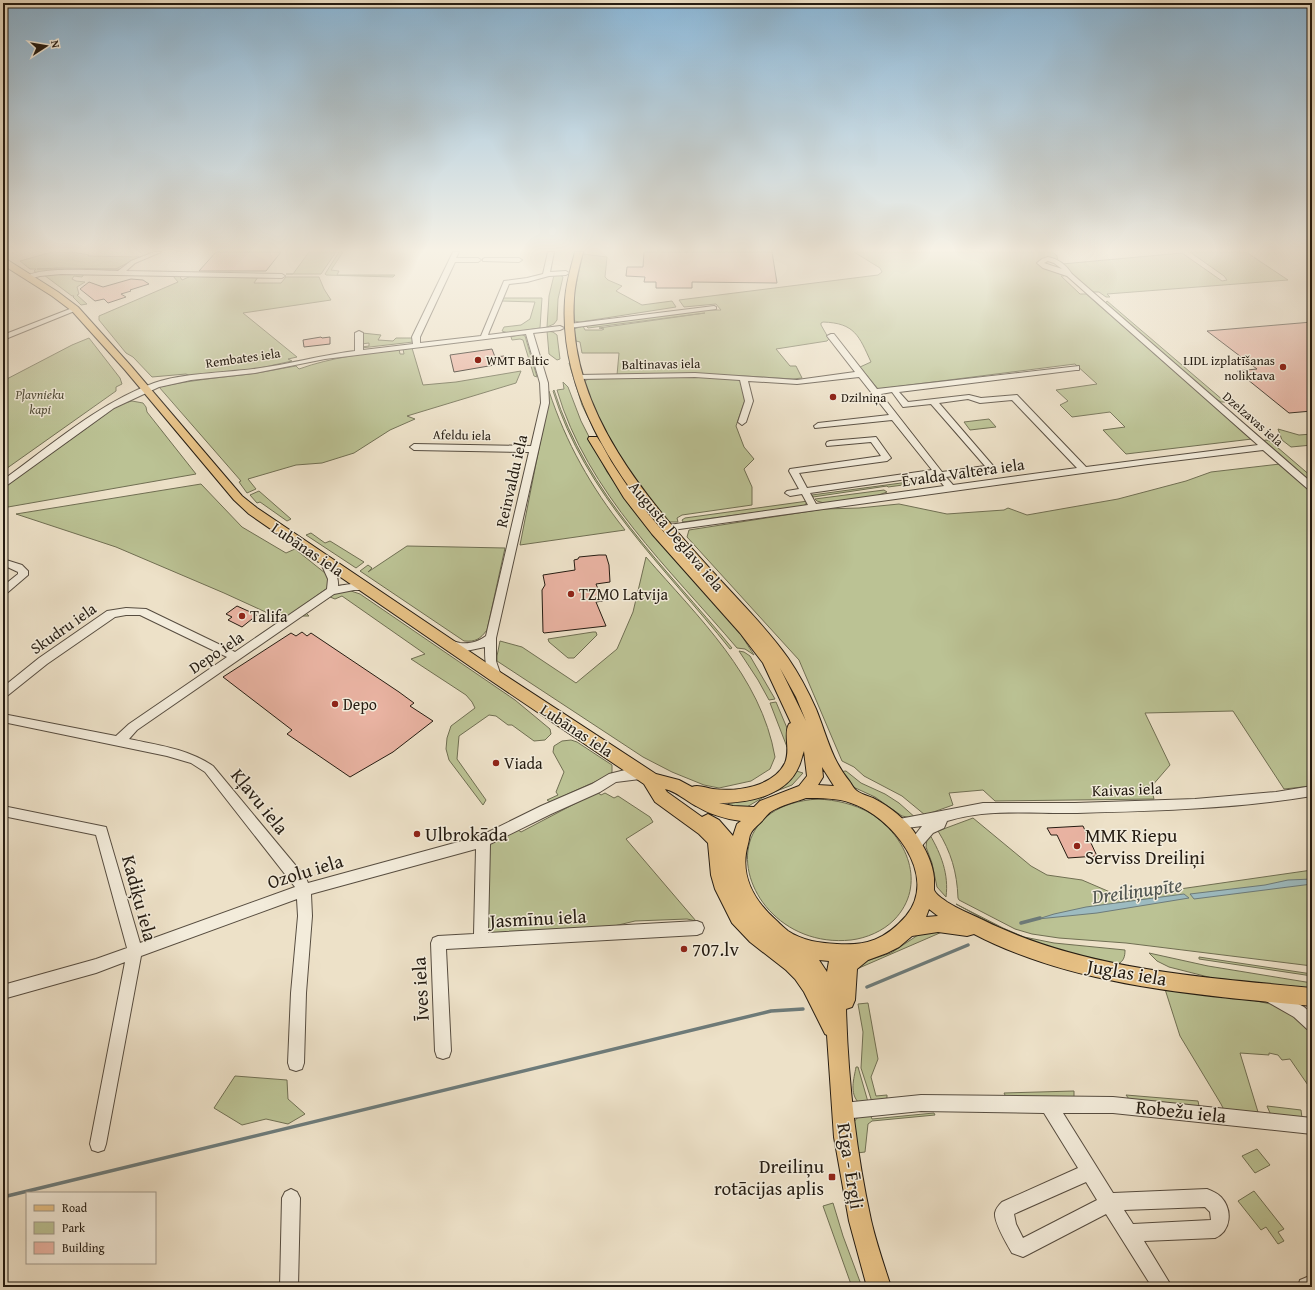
<svg xmlns="http://www.w3.org/2000/svg" width="1315" height="1290" viewBox="0 0 1315 1290" font-family="'Gentium Book Plus',serif">
<style>
.green{fill:#bbc294;stroke:#706f53}
.water{fill:#9dbbc0;stroke:#6d7b7a}
.lines{fill:none;stroke-linecap:round;stroke-linejoin:round}
.stream{stroke:#6d7b7a;stroke-width:3.5}
.building{fill:#e9b3a2;stroke:#251c12}
.minor-casing{stroke:#574d40;stroke-width:2}
.major-casing{stroke:#251c12;stroke-width:2}
.minor{fill:#f3ecdb;fill-rule:evenodd}
.major{fill:#e6c084;fill-rule:evenodd}
.poi-dot{fill:#8f2418;stroke:#f3ecdb;stroke-width:1.5}
.labels{text-anchor:middle;dominant-baseline:central;stroke-width:3;stroke-linejoin:round;paint-order:stroke}
.far-street-label{font-size:13px;fill:#251c12;stroke:#f3ecdb}
.far-poi-label{font-size:13px;fill:#251c12;stroke:#f3ecdb;text-anchor:start}
.far-park-label{font-size:13px;font-style:italic;fill:#524e39;stroke:#f3ecdb}
.street-label{font-size:16px;fill:#251c12;stroke:#f3ecdb}
.poi-label{font-size:16px;fill:#251c12;stroke:#f3ecdb;text-anchor:start}
.near-street-label{font-size:19px;fill:#251c12;stroke:#f3ecdb}
.near-poi-label{font-size:19px;fill:#251c12;stroke:#f3ecdb;text-anchor:start}
.near-water-label{font-size:20px;font-style:italic;fill:#4f544f;stroke:#f3ecdb}
</style>
<rect width="100%" height="100%" fill="#ede1c8"/>
<filter id="stains"><feTurbulence type="fractalNoise" baseFrequency=".005" numOctaves="4"/><feColorMatrix values="0 0 0 0 .2 0 0 0 0 .09 0 0 0 0 .02 0 0 0 .5 -.17"/></filter>
<radialGradient id="worn" r=".72"><stop offset=".6" stop-color="#630" stop-opacity="0"/><stop offset="1" stop-color="#630" stop-opacity=".3"/></radialGradient>
<!-- green -->
<path class="green" d="M52 252C65 252 77 252 89 255L88 256 139 257 116 269 58 268 37 269H121L116 271 37 273 34 271 36 269H30L20 261Z
M309 252H336L321 274H286H293Z
M339 252H343L331 270 339 271 337 275H395L393 277 326 275 325 274Z
M854 252H1053L1057 256 1058 261 1043 259 1038 261V263L1061 272 1064 276H1061L1080 294H1086L1252 439 1126 454 1103 430 1125 427 1110 412 1072 417 1060 405 1068 401 1056 390 1097 384 1075 364 878 389 860 367 871 362C859 336 855 323 823 322L821 323V325L829 339 827 341 776 349 790 366H796L802 378 793 379 744 376 617 375 619 353H582L580 342 576 341 573 337 574 329 583 326 585 330H602L604 329 599 328 705 313 588 328 586 326 703 310H721L716 304 684 307 679 300 878 275 882 272 880 268Z
M1190 252H1246L1288 280 1107 294 1110 297H1106L1099 292H1090L1062 264 1182 253 1222 281 1227 280 1224 276Z
M583 254 607 257 605 277 608 280 622 286 616 291 642 305 672 301 676 307 580 322 574 321V293Z
M58 273 84 274 82 277 74 276 72 279 76 281 85 282 77 287 79 294 77 295 87 304 81 305 73 297 74 296H72L44 275Z
M167 275H179L182 280 191 276 258 277 254 283H281L286 277H319L324 289 331 300 243 313 297 357 288 359 292 361 246 371 190 376 186 374 152 377 133 357 126 353 99 320V316L178 282 173 276H164Z
M554 275H560L563 277 558 299 557 320 554 324 547 327 549 296Z
M503 298H542L540 328 508 333 502 331 504 327 521 325 530 319 535 302 501 301Z
M1107 301 1224 401 1225 402H1221L1211 396 1105 304Z
M547 331 553 332 557 335 560 359 557 360 549 354Z
M362 333 381 335 378 340 393 341 396 338H413V342L361 348V347L369 346V343L361 344Z
M521 334 525 336 537 377 534 376 523 340 520 339 512 340 511 337Z
M89 338 120 378 122 384 116 387V391L3 471V381L72 345Z
M412 348 423 385 456 382 521 371 516 383 407 416 415 419 390 430 354 453 322 463 296 465 248 479 256 489 247 493 239 482 241 481 159 387C187 381 214 378 242 375 260 373 278 369 296 366L299 369C332 357 365 354 399 349L400 354H404L403 349Z
M569 363H571L584 405 613 465 661 530 768 647 789 677 804 711 822 766 819 767 801 712 786 678 766 648 659 531 611 465 582 405Z
M697 376 737 379 742 382 746 397 736 426 744 447 754 459 744 469 752 487V505L682 515 677 518 678 522H670L662 517 615 450 597 415 584 384 585 381 588 379Z
M563 382 568 387 581 421 607 472 633 508 738 630 754 655 745 649 737 648C670 569 587 493 557 390L564 389Z
M554 390C587 495 665 566 732 648L730 649C664 566 585 495 553 391Z
M548 391H549C566 443 591 487 625 530L520 545 543 428Z
M132 401 143 403 146 407 147 412 196 474 8 507 3 506V488L120 404Z
M989 419 996 427 970 430 964 422Z
M1278 429 1299 435 1312 434V445L1291 447 1282 440Z
M1266 440 1270 441 1312 477V484L1262 441Z
M1280 464 1312 492V786L1284 789 1233 711 1145 713 1170 765 1151 787 1154 799 995 801 983 790 949 793 953 805 925 815 902 796 864 776 854 767 842 761 799 660 687 537 689 530 824 509 859 508 899 504 947 514 1004 510 1008 508 1027 515 1118 499 1186 481 1211 472Z
M916 481 918 483 888 487 887 486 813 497 812 495Z
M201 484 242 527 286 553 295 549 330 577V586L283 620 224 593 116 547 16 514Z
M884 490 887 492 876 496 824 503 817 501 815 499Z
M259 491 291 519 287 521 260 502 257 503 250 495Z
M808 501 804 506 683 522 682 520 685 518Z
M311 533 325 543 330 541 364 562 356 568 306 535Z
M407 546 505 548 487 630C480 639 476 642 464 641L360 571 368 565 372 568 368 572Z
M646 557C698 617 761 676 775 757L770 769 751 781 719 788 704 785 672 772 643 757 497 661V656L500 641 522 647 576 683 617 649 633 612Z
M348 590 360 594 515 700 550 729 551 734 545 740 534 741 512 725H508L496 716 489 715 459 736 457 759 486 800 483 805 449 760 446 749 447 738 451 726 475 708 472 702 466 695 411 659 425 654 342 596 335 599 330 597 306 613 309 616H303L304 614 334 594Z
M593 632H596L597 635 574 658H568L549 642 548 639Z
M739 651 744 652 750 656 775 699 769 700 758 680Z
M776 702 787 728V747L770 703Z
M571 740 577 742 612 765V772L608 776 550 802 547 800 558 795 556 792 564 772 553 752 554 746 562 741Z
M793 770 803 773 792 785 769 794 745 808 728 806 730 800Z
M846 771 861 783 885 794 899 803 917 819 902 816 875 797 851 786 837 772Z
M597 792 601 795 605 793 614 798 618 796 650 817 653 822 626 839 696 921 687 919 635 921 610 927 492 935 487 930 489 845 491 841 517 829 521 832Z
M818 799C836 800 854 804 870 813 907 836 928 885 894 920 883 931 867 938 851 940 746 951 698 807 818 799Z
M973 818 1031 866 1047 875 1082 880 1117 895 1159 892 1312 870V966L1126 943 1059 938 1032 934 1015 929 959 900 958 898C957 872 951 852 938 831Z
M930 835C941 854 949 874 946 897L937 887 932 863 926 847 927 839Z
M956 904 1003 928 1024 937 1054 943 1125 950C1125 956 1124 961 1118 964L1043 947 1000 928Z
M924 931 942 932 859 968 853 973 860 963 891 953Z
M1149 953 1208 966 1312 983V990L1228 982 1169 967 1157 961Z
M1199 957 1312 974V976L1199 959Z
M1164 986 1220 993 1275 1005 1284 1008 1312 1032V1091L1290 1059 1282 1060 1278 1055 1269 1053V1055L1240 1053 1258 1112 1224 1110 1221 1104 1180 1036Z
M868 1003 878 1059 871 1077 876 1096 887 1095V1098L872 1102 861 1068 863 1032 858 1004Z
M856 1067H858L868 1102 859 1103C849 1093 854 1079 856 1067Z
M235 1076 287 1080 288 1099 305 1114 288 1124 266 1119 242 1125 214 1108Z
M1074 1091V1096L1072 1098 1006 1097 1004 1093Z
M1126 1095 1198 1101 1199 1106 1198 1107 1129 1099Z
M1267 1106 1301 1110 1302 1118 1273 1115 1270 1113Z
M934 1113 935 1115 872 1121 868 1124 865 1152 857 1153 854 1122 857 1118 870 1114 872 1119Z
M1257 1149 1270 1165 1255 1173 1242 1156Z
M1254 1191 1284 1229 1278 1232 1284 1241 1278 1244 1266 1227 1261 1230 1238 1201Z
M833 1203 843 1236 862 1287H852L823 1206Z"/>
<!-- water -->
<path class="water" d="M1312 879V884L1194 899 1190 894 1265 885 1288 880Z
M1184 894 1189 898 1097 913 1038 919 1054 914 1086 907Z"/>
<g class="lines">
<!-- stream -->
<path class="stream" d="M1021 923 1040 918
M867 987 968 945
M3 1197 771 1011 803 1009"/>
</g>
<!-- building -->
<path class="building" d="M216 252H281L266 271H199Z
M644 252H772L777 283 692 282V288H656V282H644L645 277 626 276 627 267H643Z
M131 279 143 280 149 284 130 290 131 291 121 294 126 297 108 303 104 299 95 301 80 289 89 282 103 287Z
M1312 322V411L1289 413 1237 371 1257 369 1207 331Z
M321 337 322 338 330 337V344L304 347 303 340Z
M492 349 495 357 504 356 506 363 454 372 450 355Z
M599 555H606L609 565 610 582 596 584 603 601 596 602 606 626 544 633 543 632 542 590 545 585 543 575 575 570 574 560 578 559 579 557Z
M237 606 257 615 242 627 228 620 232 617 226 614Z
M302 632 307 636 311 633 399 692 414 703 410 706 433 721 393 752 350 777 287 734 292 730 223 677 291 633 296 636Z
M1083 826 1097 856 1068 858 1057 835H1051L1047 828Z"/>
<g class="lines">
<!-- minor casing -->
<g class="minor-casing">
<path id="minor" d="M154 252H161L135 263 126 271 282 274 285 276 282 278 61 274 40 276 29 279 26 277C40 266 98 271 118 271L131 261Z
M453 252H459L456 258H478L481 260 478 262H455L420 337V343L481 336 504 281 527 278 543 274 548 252H554L550 272 566 271 569 273 566 275 549 276 527 282 509 284 489 332 488 335 560 326 564 328 560 330 533 333 548 383 549 403 496 638V661L501 676 499 679H491C485 668 485 658 485 647L466 651 446 647 445 644 446 641C451 640 455 642 460 643 470 644 478 642 486 636L529 452 414 450 410 447 414 444 531 446 541 403 540 383 526 334 325 359 255 373 191 380 159 387 114 408 6 486 3 487V480C50 446 99 403 154 383 183 373 222 373 253 369 287 365 321 355 355 351V333L359 331 363 333V350L413 344 412 337Z
M1048 257C1059 259 1066 265 1072 274L1312 483V491L1309 490 1263 450 1148 464 665 531 662 530 660 528 662 526 808 505 802 494 790 496 785 493 787 491 799 489 789 471 790 469 881 456 871 442 827 446 826 444 827 442 830 441 876 437 891 458 887 461 799 473 807 488 932 470 892 420 815 428 814 426 818 423 889 415 859 377 797 384 748 381 753 401 746 422 742 425 738 422 745 401 740 380 695 377 578 379 574 377 578 375 695 373 797 380 855 372 827 336 831 334H834L877 389 1079 366V370H1076L899 392 908 402 969 395 981 398 1017 395 1086 467 1258 445 1067 276 1043 268 1037 263 1042 259ZM1048 261 1054 263 1062 269 1044 263ZM892 392 903 407 931 404 985 466 942 472 881 394ZM968 399 980 403 1012 400 1077 468 953 485 946 477 991 471 995 468 939 403ZM935 475 944 486 816 504 810 493Z
M485 258H519L522 260 519 262 483 261V259Z
M714 306 716 307V309L569 328 565 326 569 324Z
M75 307 77 308V310L3 340V335Z
M325 558 329 559C333 567 339 577 338 586 347 585 364 580 370 588L369 590H354L334 594 137 730 129 739C158 745 188 749 213 766L306 878 308 883 480 836 541 806 592 784 609 774 625 770 644 769 648 770 650 774 648 778 616 782 600 792 551 814 490 844 488 933 697 921 702 923 704 928 702 933 697 935 446 949 451 1051 449 1057 443 1059 437 1057 435 1051 431 943 433 938 438 936 474 934 476 849 311 894 312 916 306 993 304 1063 302 1069 296 1071 290 1069 288 1063 291 993 298 916 297 899 141 956 106 1144 104 1150 98 1152 92 1150 90 1144 125 962 96 973 3 999V985L96 959 127 948 96 835 3 816V806L106 827 140 943 295 887 205 772 191 763 167 756 3 722V714L116 736 129 724 227 657 140 615H126L115 617 47 664 7 696 3 697V687L39 658 107 611 126 608 146 609 235 652 327 589 328 579 320 561Z
M3 559 22 565 28 571V575L7 593 3 594V586L18 574V572L3 565Z
M1312 786V796C1234 809 1155 811 1077 813 1034 814 989 808 947 821L944 828 933 833 920 848 915 850 910 848 908 844 922 826 899 829 894 828 892 824 894 820 983 803H1075L1195 799 1276 792Z
M1271 989 1304 1007 1312 1014V1032L1307 1029 1294 1017 1266 1001 1263 996 1266 991Z
M921 1095 1113 1097 1312 1118V1134L1113 1113H1063L1113 1193 1207 1189C1212 1191 1217 1193 1221 1197 1233 1210 1231 1231 1215 1238L1144 1241 1172 1287H1152L1106 1214 1029 1254 1023 1257 1012 1253C1007 1244 994 1223 995 1213 996 1208 999 1205 1002 1202L1078 1168 1044 1113 921 1111 843 1119 837 1117 835 1111 837 1105 843 1103ZM1086 1182 1097 1200 1023 1238 1016 1224 1014 1214ZM1205 1207 1210 1212 1211 1220 1133 1224 1124 1210Z
M291 1189 297 1192 300 1198 298 1287H280L282 1198 285 1192Z
M1312 1275V1287H1298L1300 1280Z"/>
</g>
<!-- major casing -->
<g class="major-casing">
<path id="major" d="M575 252H583C579 267 575 282 574 298 566 412 652 505 723 583 746 608 769 631 788 658 799 674 808 691 816 709 827 736 831 759 850 782 852 785 854 789 857 791 861 794 868 796 873 798 890 807 906 819 917 836 925 848 933 864 934 878 934 880 934 889 934 890 936 895 943 899 947 902 958 909 971 914 983 920 1084 970 1202 977 1312 988V1006C1200 995 1075 987 974 934L967 936 938 932 912 936 899 947 887 953 868 960 857 969 855 1000 852 1007 846 1009C848 1080 856 1151 871 1220 876 1242 884 1265 891 1287H867L849 1221 834 1137 827 1035 825 1034 804 992 795 979 786 970 750 942 732 923 715 889 711 875 708 843 699 834 655 802 644 784 490 680 249 514 234 500 125 370 72 311 52 296 3 265V259H6L58 292 78 307 131 366 242 496 257 508 500 672 656 774 679 780 692 787C698 784 706 788 713 789 737 792 773 787 785 763 791 749 783 734 789 724L791 723 763 663 740 633 652 534 624 498 588 439 589 437H597C604 447 609 459 616 469 632 494 650 517 670 539 613 472 559 391 565 300 566 283 571 268 575 252ZM780 668 796 697 806 721ZM804 751 807 776 799 786 760 801 754 807 733 806 719 803C748 803 787 796 799 766 801 762 802 756 804 751ZM822 767 834 786 818 785 823 777ZM665 789C677 792 685 800 696 806 709 814 725 819 741 821L737 824 733 836 719 820 708 814 702 817 667 792ZM806 798C821 798 837 798 851 803 891 816 940 875 906 916 886 939 867 946 837 944 820 943 803 941 788 931 784 928 780 924 777 921 754 901 739 875 748 844 749 841 749 836 751 833 753 829 758 825 761 822 765 818 768 813 772 811 782 805 795 802 806 798ZM929 909 938 916 926 917ZM819 960 829 961 827 972Z"/>
</g>
<!-- minor -->
<use href="#minor" class="minor"/>
<!-- major -->
<use href="#major" class="major"/>
</g>
<!-- sky -->
<linearGradient id="sky" x2="0" y2="1"><stop stop-color="#8ab7d8"/><stop offset="0.58" stop-color="#f7f2e6"/><stop offset="1" stop-color="#f7f2e6" stop-opacity="0"/></linearGradient>
<rect width="1315" height="432" fill="url(#sky)"/>
<!-- markers -->
<g class="poi-dot">
<circle cx="478" cy="360" r="4"/>
<circle cx="1283" cy="367" r="4"/>
<circle cx="833" cy="397" r="4"/>
<circle cx="571" cy="594" r="4"/>
<circle cx="242" cy="616" r="4"/>
<circle cx="335" cy="704" r="4"/>
<circle cx="496" cy="763" r="4"/>
<circle cx="417" cy="834" r="4"/>
<circle cx="1077" cy="846" r="4"/>
<circle cx="684" cy="949" r="4"/>
<rect x="828" y="1173" width="8" height="8" rx="2"/>
</g>
<g class="labels">
<!-- far-street labels -->
<g class="far-street-label">
<text transform="translate(243 358) rotate(-8)">Rembates iela</text>
<text transform="translate(661 364) rotate(-1)">Baltinavas iela</text>
<text transform="translate(1253 419) rotate(41)">Dzelzavas iela</text>
<text transform="translate(462 435) rotate(1)">Afeldu iela</text>
</g>
<!-- far-poi labels -->
<g class="far-poi-label">
<text x="486" y="360">WMT Baltic</text>
<text x="1275" y="360" text-anchor="end">LIDL izplatīšanas<tspan x="1275" dy="15">noliktava</tspan></text>
<text x="841" y="397">Dzilniņa</text>
</g>
<!-- far-park labels -->
<g class="far-park-label">
<text x="40" y="394">Pļavnieku<tspan x="40" dy="15">kapi</tspan></text>
</g>
<!-- street labels -->
<g class="street-label">
<text transform="translate(963 472) rotate(-8)">Ēvalda Valtera iela</text>
<text transform="translate(511 481) rotate(-77)">Reinvaldu iela</text>
<text transform="translate(677 536) rotate(50)">Augusta Deglava iela</text>
<text transform="translate(308 549) rotate(34)">Lubānas iela</text>
<text transform="translate(63 628) rotate(-35)">Skudru iela</text>
<text transform="translate(216 652) rotate(-34)">Depo iela</text>
<text transform="translate(577 730) rotate(33)">Lubānas iela</text>
<text transform="translate(1127 789) rotate(-2)">Kaivas iela</text>
</g>
<!-- poi labels -->
<g class="poi-label">
<text x="579" y="594">TZMO Latvija</text>
<text x="250" y="616">Talifa</text>
<text x="343" y="704">Depo</text>
<text x="504" y="763">Viada</text>
</g>
<!-- near-street labels -->
<g class="near-street-label">
<text transform="translate(260 801) rotate(51)">Kļavu iela</text>
<text transform="translate(305 871) rotate(-17)">Ozolu iela</text>
<text transform="translate(140 898) rotate(75)">Kadiķu iela</text>
<text transform="translate(538 918) rotate(-3)">Jasmīnu iela</text>
<text transform="translate(1127 972) rotate(10)">Juglas iela</text>
<text transform="translate(420 989) rotate(-93)">Īves iela</text>
<text transform="translate(1181 1111) rotate(6)">Robežu iela</text>
<text transform="translate(851 1166) rotate(81)">Rīga - Ērgļi</text>
</g>
<!-- near-poi labels -->
<g class="near-poi-label">
<text x="425" y="834">Ulbrokāda</text>
<text x="1085" y="835">MMK Riepu<tspan x="1085" dy="22">Serviss Dreiliņi</tspan></text>
<text x="692" y="949">707.lv</text>
<text x="824" y="1166" text-anchor="end">Dreiliņu<tspan x="824" dy="22">rotācijas aplis</tspan></text>
</g>
<!-- near-water labels -->
<g class="near-water-label">
<text transform="translate(1137 890) rotate(-8)">Dreiliņupīte</text>
</g>
</g>
<!-- margin -->
<rect width="1315" height="1290" fill="none" stroke="#ede1c8" stroke-width="16"/>
<rect x="4" y="4" width="1307" height="1282" fill="none" stroke="#251c12" stroke-width="2"/>
<rect x="8" y="8" width="1299" height="1274" fill="none" stroke="#251c12"/>
<!-- legend -->
<rect x="26" y="1192" width="130" height="72" fill="#f3ecdb" stroke="#a1998b"/>
<rect x="34" y="1205" width="20" height="6" fill="#e6c084" stroke="#a1998b"/>
<text x="62" y="1212" font-size="12" fill="#251c12">Road</text>
<rect x="34" y="1222" width="20" height="12" fill="#bbc294" stroke="#a1998b"/>
<text x="62" y="1232" font-size="12" fill="#251c12">Park</text>
<rect x="34" y="1242" width="20" height="12" fill="#e9b3a2" stroke="#a1998b"/>
<text x="62" y="1252" font-size="12" fill="#251c12">Building</text>
<!-- north arrow -->
<g transform="translate(46 46) rotate(78)" stroke="#f3ecdb" stroke-width="3" paint-order="stroke">
<path d="M0-3L7 15L0 10L-7 15Z" fill="#251c12"/>
<text y="-6" font-size="11" font-weight="bold" text-anchor="middle" fill="#251c12">N</text>
</g>
<rect width="100%" height="100%" filter="url(#stains)"/>
<rect width="100%" height="100%" fill="url(#worn)"/>
</svg>
